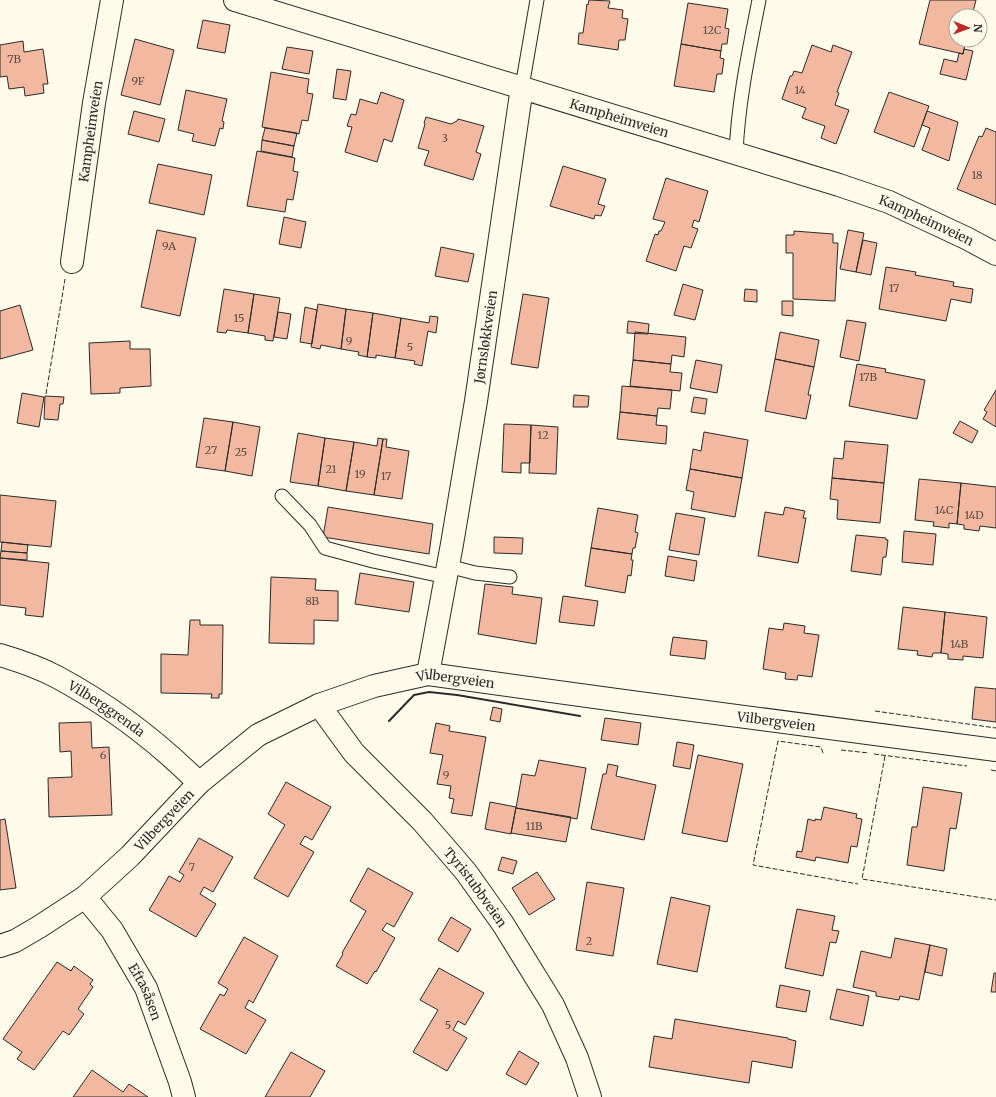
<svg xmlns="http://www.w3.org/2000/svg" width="996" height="1097" viewBox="0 0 996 1097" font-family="Merriweather,serif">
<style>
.building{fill:#f2b8a0;stroke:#2b2b2b}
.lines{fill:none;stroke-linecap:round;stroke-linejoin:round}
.lane-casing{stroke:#2b2b2b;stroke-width:15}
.street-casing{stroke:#2b2b2b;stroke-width:24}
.lane{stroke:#fdfbea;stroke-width:13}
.street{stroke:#fdfbea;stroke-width:22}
.fence{stroke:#2b2b2b;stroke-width:1;stroke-dasharray:5 2;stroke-linecap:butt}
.wall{stroke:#2b2b2b;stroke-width:2}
.labels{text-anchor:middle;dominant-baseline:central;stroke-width:3;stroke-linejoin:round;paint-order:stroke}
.number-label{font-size:11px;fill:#5d4e48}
.street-label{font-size:13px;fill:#2b2b2b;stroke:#fdfbea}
</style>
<rect width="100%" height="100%" fill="#fdfbea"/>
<!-- building -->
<path class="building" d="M589 0 610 1 608 8 623 10 622 18 628 19 625 40H619L618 50 578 44 579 33H583L587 4 588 5Z
M930 0H976L972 16H956V40H966L963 54 919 44Z
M688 3 728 9 725 28 729 29 727 44H722L721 51 681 44Z
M203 20 230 25 225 53 197 48Z
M135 39 174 50 160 105 121 95Z
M23 41 24 52 43 49 48 84H43L44 93 25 96 24 87 9 89 7 76 0 77V45Z
M681 44 721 51 720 58 724 59 722 74H717L714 92 674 86Z
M812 45 831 52 833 45 852 52 837 92 839 93 835 105 849 110 836 144 821 138 825 126 802 118 806 108 782 99 790 76H792L794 71 802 73Z
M287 47 313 51 309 74 282 69Z
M964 49 973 51 966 80 940 74 944 59 957 62 959 53 963 54Z
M337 69 351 71 346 100 333 98Z
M271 72 309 79 307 93 313 94 308 121 302 120 299 134 262 127Z
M186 90 227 99 222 121 224 122 223 129 220 128 215 146 192 141 194 134 178 130Z
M381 92 404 100 392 142 384 139 377 162 345 152 352 127 347 126 351 114 356 115 360 99 377 104Z
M889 92 929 106 914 147 874 132Z
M134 111 165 119 159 142 128 134Z
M927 111 958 122 949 161 922 150 930 128 922 125Z
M426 117 451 124 457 121 458 119 484 126 476 152 481 154 473 180 424 165 429 151 418 148 425 124 424 123Z
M265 128 297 133 294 146 262 140Z
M986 128 996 132V205L957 189 979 136 982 137Z
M262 140 294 146 292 157 261 151Z
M257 151 295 158 293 171 298 172 293 200 287 199 285 212 247 206Z
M158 164 212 175 204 215 149 203Z
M563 166 606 179 598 204 605 206 601 216 595 215 594 219 550 206Z
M666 178 708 191 699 222 694 220 692 227 698 229 691 248 684 246 676 271 646 261 655 234 658 235 659 231H661L665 222 653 219Z
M284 217 306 222 301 248 279 244Z
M157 230 196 238 180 316 141 307Z
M848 230 864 233 856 272 840 269Z
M794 231 833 234V243H838L835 301 793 299V253H786V235H794Z
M863 240 877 243 871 275 856 272Z
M441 247 474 254 468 282 435 276Z
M886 267 916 272 915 275 954 282 953 286 973 289 971 303 951 299 946 321 879 309Z
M683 284 703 290 695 320 674 315Z
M224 289 254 294 248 333 227 330 226 333 217 332Z
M745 289 757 290V302L744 301Z
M254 294 280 298 273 341 265 340V336L248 333Z
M523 294 549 298 538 368 511 364Z
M782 301H793V316L782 315Z
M318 304 346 309 341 349 321 345 320 349 311 347Z
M20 305 33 350 0 359V311Z
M305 307 317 310 312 344 300 342Z
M346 309 373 313 367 357 358 355 359 352 341 349Z
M278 312 291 314 287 339 274 337Z
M373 313 401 318 395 358 376 355V358L367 357Z
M430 316 438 317 436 333 428 331 422 366 414 364 415 361 395 358 401 318 429 323Z
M847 320 866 323 859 361 840 357Z
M628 321 649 324 648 334 627 333Z
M635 332 686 337 684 357 672 355 671 364 633 360Z
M780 332 819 340 814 367 775 359Z
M130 341V349H150L151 386 120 388V393L91 394 89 343Z
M775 359 814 367 808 395H811L806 419 765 411Z
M633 360 671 364 670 372 682 373 680 391 630 386Z
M696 360 722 365 717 393 690 388Z
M857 364 886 369 885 372 925 380 917 419 849 406Z
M622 386 672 390 670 409 658 408 657 416 620 412Z
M996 390V427L983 419 987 412 984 410Z
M22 393 44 397 39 427 17 423Z
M574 395 589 396 588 407H573Z
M45 396 64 397 63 404H60L58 420 44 419Z
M694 397 707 399 705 414 691 412Z
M620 412 657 416 656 425 667 426 666 444 617 439Z
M204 418 233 422 225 471 196 467Z
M960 421 978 431 972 443 953 433Z
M233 422 260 427 252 476 225 471Z
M504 424 531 425 530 463H521V473L502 472Z
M531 425 558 427 556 474 529 473Z
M704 432 748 440 742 478 690 469 693 449 701 451Z
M298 433 325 438 318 486 290 482Z
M325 438 354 442 346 491 318 486Z
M378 438 383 439 374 495 346 491 354 442 377 446Z
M383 439H387L386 447 409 451 402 499 374 495Z
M845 441 888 445 884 483 832 478 834 458 843 459Z
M690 469 742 478 735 517 691 509 694 492 686 490Z
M832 478 884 483 880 523 837 519 838 500 830 499Z
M919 479 961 483 957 524 949 523V528L933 526 934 522 915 520Z
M961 483 996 487V528L980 526 979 531 964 529V525L957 524Z
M0 495 56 501 51 547 0 542Z
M328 507 433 524 429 554 323 537Z
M785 507 805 511 803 518H806L798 563 758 556 765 512 783 515Z
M598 508 638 515 635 532 638 533 635 548H633L632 554 591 548Z
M676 513 705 518 699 555 669 550Z
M904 531 936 534 933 565 902 562Z
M856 535 886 538V540H888L886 557H883L881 575 851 571Z
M494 537 523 538 522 554 494 553Z
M2 542 28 545 27 553 1 551Z
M591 548 632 554 631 560H633L631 576 628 575 625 593 585 586Z
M1 551 27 553V560L0 558Z
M668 556 697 561 694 581 665 576Z
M0 558 49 563 43 617 25 615 26 608 0 605Z
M360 573 414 582 409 612 355 604Z
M271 577 316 579 315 590 338 591V621L314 620V644L269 643Z
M485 584 513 587 512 594 542 598 536 644 478 634Z
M563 596 598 601 594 626 559 622Z
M903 607 945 612 941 653H933L932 657 917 655 918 651 898 649Z
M945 612 987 617 983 658 963 656V660L948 659V654L941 653Z
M190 620H200V625H223L222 694H219V698H211L212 694 161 693V654L188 655Z
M784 623 805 626 804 633 819 635 812 677 798 675 797 680 785 679 786 673 763 669 769 628 783 630Z
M673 637 707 641 705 659 670 655Z
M975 687 996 689V722L972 719Z
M493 707 502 709 500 722 490 720Z
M605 718 641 723 638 745 601 740Z
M91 722 92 748 109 747 112 815 49 817 48 778 72 777 71 751 60 752 59 723Z
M436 723 450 726 449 731 486 737 472 816 451 813 454 799 449 798 451 786 437 784 443 755 430 753Z
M677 742 694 745 690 769 673 766Z
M698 755 743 764 727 842 682 833Z
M539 760 586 768 577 819 516 808 522 774 535 776Z
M608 764 618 766 616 776 656 785 644 840 591 829 603 774H606Z
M286 782 331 807 312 840 305 836 300 844 314 852 288 897 254 878 280 833 285 825 268 814Z
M923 787 962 793 956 829 950 828 944 871 907 865 912 827H917Z
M490 802 516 807 511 834 485 829Z
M824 807 857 814 856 818 862 819 857 847 851 846 848 863 816 857 815 861 796 857 797 851 802 852 808 819 815 821V819L821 820Z
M516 808 571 817 566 842 511 833Z
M5 819 16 888 0 890V820Z
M199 838 233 857 213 892 204 887 200 894 216 904 196 937 149 910 169 876 180 882 184 875 179 872Z
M502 857 517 861 513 874 498 870Z
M368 868 413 893 394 927 387 923 382 930 395 938 376 972 375 971 367 984 336 966 343 954 342 953 366 911 350 901Z
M537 872 555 899 529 915 512 888Z
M587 882 624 888 613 956 576 950Z
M671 897 710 906 697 972 657 964Z
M797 909 835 916 832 930 839 931 836 943 830 942 823 976 785 968Z
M451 917 471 929 458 952 438 940Z
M244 937 278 956 253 1003 249 1000 245 1008 266 1020 246 1054 200 1029 220 994 224 996 228 989 218 983Z
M895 938 930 945 919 1000 900 996 899 1000 876 996V992L853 987 861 951 891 958Z
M930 945 947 949 942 976 925 972Z
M57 962 71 971 74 966 93 980 90 984 93 987 78 1009 84 1014 69 1035 63 1031 34 1070 17 1059 22 1052 3 1039Z
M439 968 484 993 465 1025 458 1021 453 1030 467 1038 447 1071 413 1052 438 1010 420 1000Z
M994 973H996V992H991Z
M780 985 810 991 806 1012 776 1007Z
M837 989 869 996 863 1026 830 1019Z
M675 1019 788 1038V1039L796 1041 792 1068 752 1061 749 1083 649 1067 654 1036 672 1039Z
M519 1051 539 1063 526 1085 506 1074Z
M291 1052 325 1071 310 1097H265Z
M92 1070 123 1092 129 1084 148 1097H73Z"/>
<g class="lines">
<!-- lane casing -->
<g class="lane-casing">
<path id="lane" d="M522 87 537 0
M736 154C738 102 749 51 759 0
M282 496 310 525 325 548 373 561 446 577
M448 566 475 573 510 577"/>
</g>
<!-- street casing -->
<g class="street-casing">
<g id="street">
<path id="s1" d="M235 0 839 185 889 202 966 238 996 254"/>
<path id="s2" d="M72 262 94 103 112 0"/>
<path id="s3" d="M0 655C17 660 42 669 57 677 109 705 158 742 199 783"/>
<path id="s4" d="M428 674 452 544 476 401 522 87"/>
<path id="s5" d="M319 705 354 753 422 821 448 851 466 872 503 924 553 1005 577 1058 590 1097"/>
<path id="s6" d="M85 897 112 930 146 988 180 1082 184 1097"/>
<path id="s7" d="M0 946 15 941 39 927 85 897 130 856 199 783 258 735 319 705 374 686 428 674 631 702 996 750"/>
</g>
</g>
<!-- lane -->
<use href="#lane" class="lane"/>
<!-- street -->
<use href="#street" class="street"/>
<!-- fence -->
<path class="fence" d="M46 394 65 279
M875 711 996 728
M841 750 869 753
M823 753 821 747 778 741 753 865 858 884
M874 754 967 766
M885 756 862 879 996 900
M991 770 996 771"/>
<!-- wall -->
<path class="wall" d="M389 721 414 695 429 692 457 695 580 716"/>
</g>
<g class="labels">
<!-- number labels -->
<g class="number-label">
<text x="712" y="30">12C</text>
<text x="14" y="59">7B</text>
<text x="138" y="81">9F</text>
<text x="800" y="90">14</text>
<text x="445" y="138">3</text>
<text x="977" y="175">18</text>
<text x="169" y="246">9A</text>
<text x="894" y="288">17</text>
<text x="239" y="318">15</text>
<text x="349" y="341">9</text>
<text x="410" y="347">5</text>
<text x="868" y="377">17B</text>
<text x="543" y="435">12</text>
<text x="211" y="450">27</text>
<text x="241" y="452">25</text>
<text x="331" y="469">21</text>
<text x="360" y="474">19</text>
<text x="386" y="476">17</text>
<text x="944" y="510">14C</text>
<text x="974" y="515">14D</text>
<text x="312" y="601">8B</text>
<text x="959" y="644">14B</text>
<text x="103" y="755">6</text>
<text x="446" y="775">9</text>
<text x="534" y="826">11B</text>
<text x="192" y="867">7</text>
<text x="589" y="941">2</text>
<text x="448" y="1025">5</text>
</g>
<!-- street labels -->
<g class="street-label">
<text stroke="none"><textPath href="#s1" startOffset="402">Kampheimveien</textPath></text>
<text stroke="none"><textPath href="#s2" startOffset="132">Kampheimveien</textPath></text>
<text stroke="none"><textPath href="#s1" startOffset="726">Kampheimveien</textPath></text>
<text stroke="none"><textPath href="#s4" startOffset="342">Jørnsløkkveien</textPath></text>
<text stroke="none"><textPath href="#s7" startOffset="545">Vilbergveien</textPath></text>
<text stroke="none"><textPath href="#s3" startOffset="120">Vilberggrenda</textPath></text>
<text stroke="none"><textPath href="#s7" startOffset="869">Vilbergveien</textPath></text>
<text stroke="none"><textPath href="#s7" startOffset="209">Vilbergveien</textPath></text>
<text stroke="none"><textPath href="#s5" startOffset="241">Tyristubbveien</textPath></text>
<text stroke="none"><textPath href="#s6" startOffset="113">Eftasåsen</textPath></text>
</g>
</g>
<!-- north arrow -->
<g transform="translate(968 28) rotate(91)"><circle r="19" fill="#fdfbea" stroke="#a9a89e"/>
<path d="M0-3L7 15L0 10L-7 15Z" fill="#c62828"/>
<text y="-6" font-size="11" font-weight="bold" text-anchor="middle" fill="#2b2b2b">N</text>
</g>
</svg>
